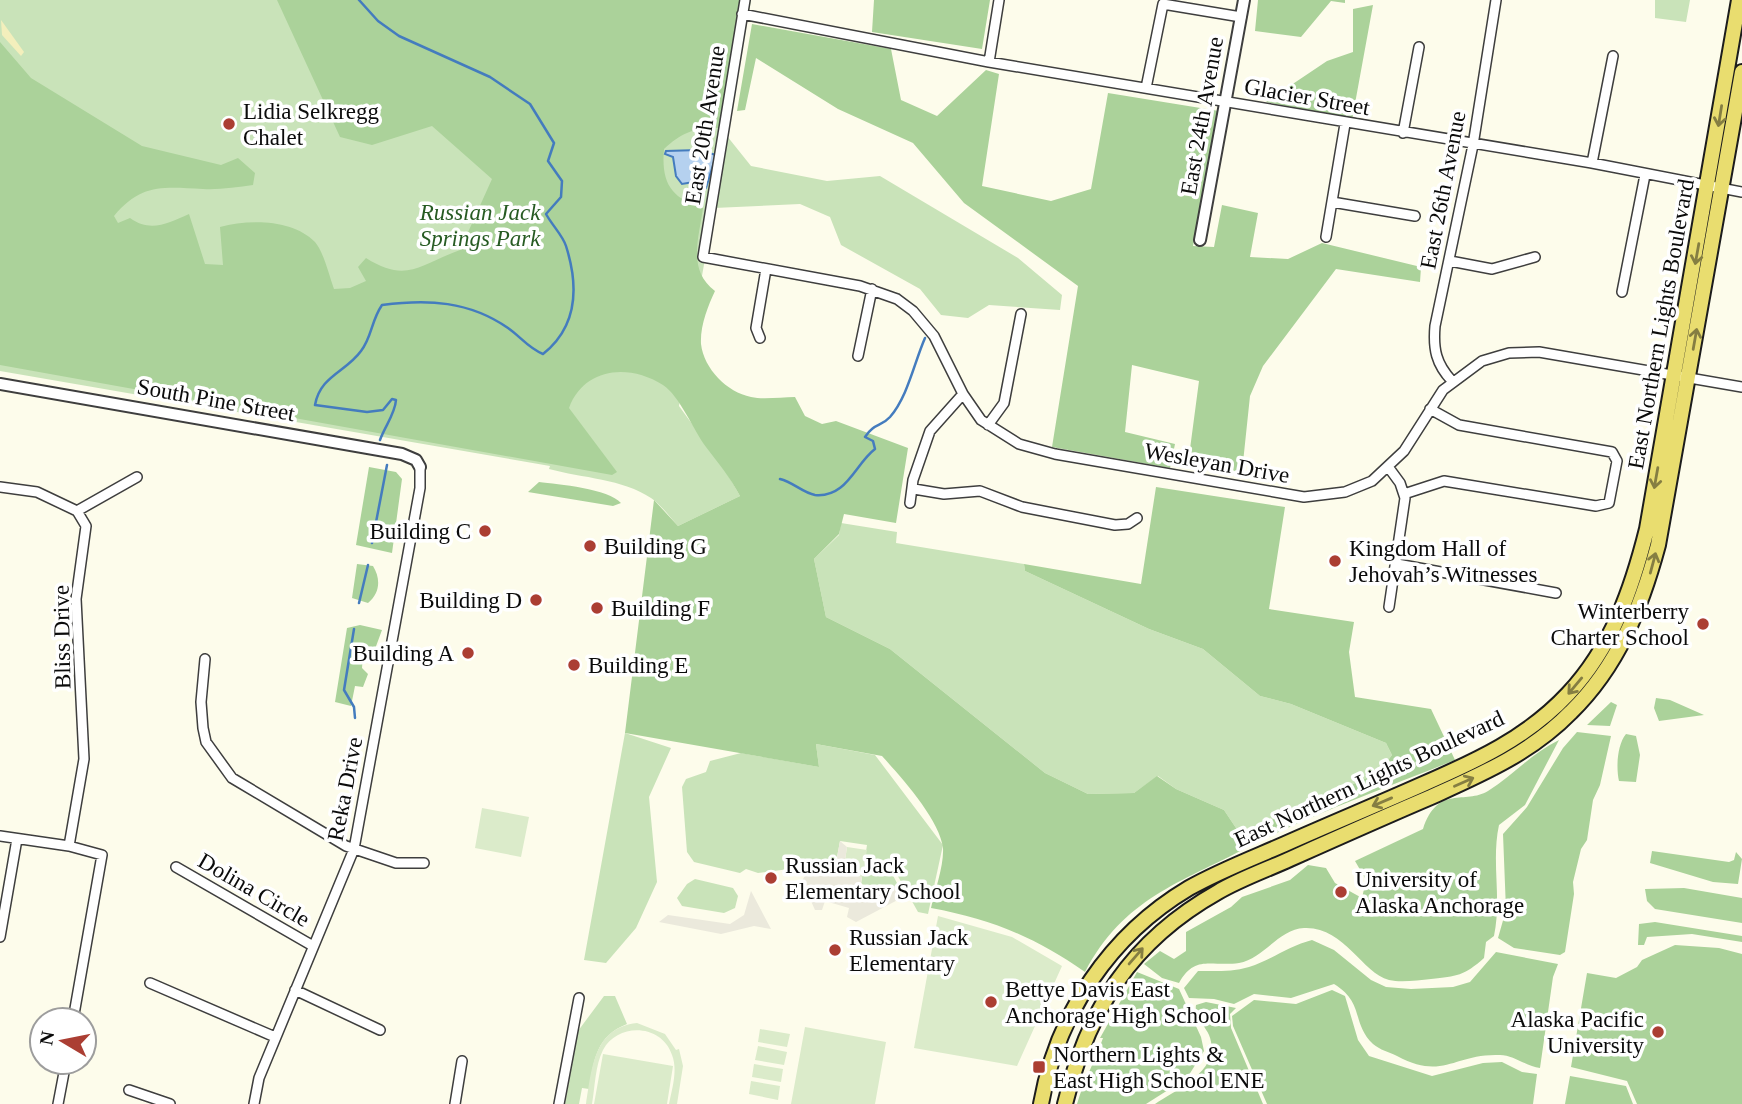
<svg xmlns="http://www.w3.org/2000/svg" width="1742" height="1104" viewBox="0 0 1742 1104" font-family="'Times New Roman',serif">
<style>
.green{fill:#c9e3b9}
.forest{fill:#abd29a}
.sand{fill:#f3efbc}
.pitch{fill:#dbebca}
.plaza{fill:#ebe9dc}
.water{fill:#b5d1ef;stroke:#447cbe;stroke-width:2}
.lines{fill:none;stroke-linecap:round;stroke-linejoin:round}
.stream{stroke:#447cbe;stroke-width:2.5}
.minor-casing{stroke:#3e3e3e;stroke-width:12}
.tertiary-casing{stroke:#3e3e3e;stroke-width:14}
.primary-casing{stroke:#1c1c1c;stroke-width:18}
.minor{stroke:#fff;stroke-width:9}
.tertiary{stroke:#fff;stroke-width:10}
.primary{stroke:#e9dd6f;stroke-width:14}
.oneway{stroke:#857e42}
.poi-dot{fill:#ab3e33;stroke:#fff;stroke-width:2.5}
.labels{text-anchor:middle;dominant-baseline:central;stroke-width:7;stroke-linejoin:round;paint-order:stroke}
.street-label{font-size:23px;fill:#0b0b0b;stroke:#fff}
.poi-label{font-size:23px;fill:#0b0b0b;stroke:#fff;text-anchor:start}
.park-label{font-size:23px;font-style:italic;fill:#275b23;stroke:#fff}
</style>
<rect width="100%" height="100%" fill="#fdfceb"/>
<!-- green -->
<path class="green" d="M0 0H751L727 136 751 166 827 181 880 176 1018 258 1062 295 1060 310 989 305 968 318 941 315 920 289 841 245 830 217 800 204 714 208 679 406C700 435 723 464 740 496L678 526C670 517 661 505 651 498 623 479 582 478 549 469L550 466 0 371Z
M1655 0H1690L1686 22 1655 18Z
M841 523 897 532 896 543 1024 564 1025 571 1149 629 1203 649 1260 696 1291 704 1386 743 1392 755 1378 773 1240 834 1224 810 1176 789 1158 776 1134 793 1088 794 1045 773 890 649 826 617 814 559 839 535Z
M625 733 671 748 649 797 657 882 636 928 606 963 584 960Z
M816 744 875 755 943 845 928 914 918 912 890 862 887 864 898 885 883 889 861 884 867 845 840 841 835 868 827 872 789 869 758 873 746 869 740 873 694 862 687 852 682 787 686 779 706 772 710 761 741 753 819 767Z
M695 879 733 888 738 896 735 908 724 913 682 906 677 898 687 884Z
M604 996H615L627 1024C596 1036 594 1060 589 1089L582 1088 579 1104H565L578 1031Z"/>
<!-- forest -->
<path class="forest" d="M277 0H742L720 128C696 127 682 132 664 149 661 183 671 198 703 208 699 238 687 270 715 291 708 306 700 326 701 344 704 369 727 392 751 397 764 400 781 397 795 397L805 416 822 424 836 421 908 448 896 523 844 514 839 534 814 559 826 617 890 649 1045 773 1088 794 1134 793 1157 776 1176 789 1224 810 1240 834 1378 773 1392 755 1386 743 1291 704 1260 696 1203 649 1149 629 1025 571 1024 564 1141 584 1156 487 1285 507 1269 609 1354 622 1349 652 1355 697 1431 709 1455 760C1386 788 1314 813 1248 847 1180 883 1124 898 1085 972 1035 937 991 919 931 908 935 890 944 866 943 848 940 820 901 777 882 756L816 744 819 767 625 733 654 500 678 526 740 496C730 477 719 464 706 447 694 431 679 395 663 385 628 363 584 368 569 408L617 472 612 475 0 365V42L31 78 142 146 221 165 238 158 255 173 253 185C237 187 219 190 203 189 164 187 141 183 114 216L118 223 130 218C151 233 168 223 189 214L205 264 223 265 220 227C249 219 293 219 315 242 324 253 329 275 334 289L350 288 366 281 358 267 366 258C407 284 421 264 460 250L492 179 432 126 372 145 340 137Z
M874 0H990L982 49 872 32Z
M1258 0H1345V3L1331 1 1301 37 1255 31Z
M1373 5 1352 120 1266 102 1327 61 1353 52V9Z
M752 24 891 49 901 100 937 116 986 70 999 74 982 186 1051 201 1091 189 1108 93 1219 111 1193 246 1214 247 1222 205 1258 213 1250 257 1288 259 1322 243 1421 267 1420 282 1336 269 1263 366 1250 396 1242 472 1188 464 1199 381 1132 365 1125 432 1175 444 1170 468 1052 447 1078 286 964 203 913 143 838 109 756 58 745 110 737 111Z
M369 467 396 472 402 479 392 553 356 545Z
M539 482C558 484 609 489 621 503L613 506 528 492Z
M357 564 373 566C381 579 380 593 368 603L352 598Z
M360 625 382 630 375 649 363 654 362 668 368 674 363 687 355 686 351 706 335 702 347 628Z
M1656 698 1670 700 1704 715 1659 721 1654 708Z
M1611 702 1617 705 1610 726 1587 725Z
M1577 732 1611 736 1600 785 1593 800 1587 840 1581 849 1573 882 1574 894 1565 952 1560 955 1514 948 1498 938 1506 910 1503 834 1527 807 1563 748Z
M1626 734 1636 736 1640 755 1636 782 1619 781C1616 768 1617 745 1626 734Z
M1559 740 1525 805 1499 825C1491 862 1502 898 1494 936L1486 942 1484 958C1464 976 1457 976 1431 979 1418 980 1402 983 1389 980 1362 973 1344 926 1304 928 1279 929 1263 959 1239 963 1211 967 1195 954 1179 983L1162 978 1144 964 1160 951 1174 959 1186 951V932L1231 907 1242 897 1290 880 1308 865 1326 868 1335 883 1362 898 1366 880 1355 861 1423 829C1438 784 1465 805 1488 791 1513 775 1531 754 1559 740Z
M1652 851 1729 862 1734 860 1736 852 1742 859 1738 884 1713 882 1650 863Z
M1684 888 1742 898V923L1655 909 1647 901 1645 889Z
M1655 922 1742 936V942L1692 934 1647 937 1644 945H1638L1639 924Z
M1312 940 1334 950 1371 980 1386 987 1411 989 1453 987 1470 982 1496 952 1558 964 1553 977 1540 1068C1526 1066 1513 1055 1500 1055 1454 1053 1444 1081 1397 1056 1389 1052 1380 1050 1373 1044 1351 1023 1365 1003 1334 984L1291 998 1254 994 1234 1004 1214 999 1189 998 1184 988 1198 971C1215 971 1232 972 1249 967 1271 960 1289 946 1312 940Z
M1675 945 1719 948 1742 954V1104H1637L1627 1081 1571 1067 1587 973 1616 978 1637 967 1642 960Z
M1137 972 1179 989 1201 1037 1204 1051 1187 1078 1146 1104H1077C1084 1080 1095 1061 1103 1038H1100Z
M1332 990 1345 996 1358 1040 1369 1056 1432 1076 1483 1063 1502 1062 1522 1072 1537 1074 1533 1104H1267L1233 1026 1232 1016 1254 1000 1296 1004Z
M1206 1002 1236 1008 1230 1014 1231 1028 1263 1104H1155C1177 1089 1223 1070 1209 1035 1204 1024 1194 1017 1196 1005Z
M1570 1076 1626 1086 1633 1104H1565Z"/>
<!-- sand -->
<path class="sand" d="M1 20 24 52 21 56 2 35Z"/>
<!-- pitch -->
<path class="pitch" d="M482 808 529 817 521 857 475 848Z
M847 847 867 850 862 877 843 874Z
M938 916 1012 937 1062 966 1017 1066 914 1048Z
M637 1023 665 1034 676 1050 679 1049 683 1066 677 1104H669C672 1089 678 1070 672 1055 662 1024 618 1022 603 1050 595 1066 595 1087 592 1104H586C592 1069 593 1028 637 1023Z
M805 1027 886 1042 875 1104H791Z
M760 1029 790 1034 787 1047 758 1042Z
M758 1046 787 1052 784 1065 755 1060Z
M603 1054 673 1066 667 1104H594Z
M754 1064 783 1069 781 1082 752 1077Z
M751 1081 780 1086 778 1100 749 1094Z"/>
<!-- plaza -->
<path class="plaza" d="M840 841 847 847 843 874 862 877 861 884 870 888 883 889 898 885 907 895 856 922 847 917 849 908 825 901 822 910H815L802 881 808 870 827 872 835 868Z
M751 891 771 929 754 926 721 934 659 922 668 915 730 924 744 915Z"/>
<!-- water -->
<path class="water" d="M699 150 716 155 706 188 696 189 694 182 682 184 676 176 673 157 665 154 666 151Z"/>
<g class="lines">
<!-- stream -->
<path class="stream" d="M359 0 378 21 399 36 490 77 530 104 554 143 548 161 562 181 561 197 546 214C552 225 563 236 566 246 579 287 577 327 543 354 528 348 521 337 508 328 469 301 428 299 382 305 371 321 372 337 361 351 346 372 320 376 315 405L367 412 383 410 392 399 396 400C395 414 385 426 380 440
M780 479C793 482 803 493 815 495 847 498 855 464 875 449L873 441 865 437C874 423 881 427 890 417 908 396 914 363 925 338
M372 543 387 465
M359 603 368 565
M354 629 344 690 354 707 355 718"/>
<!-- minor casing -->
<g class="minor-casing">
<path id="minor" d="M745 0 703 257 860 286 897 299 913 311 934 336 963 394 981 420 1019 444 1055 454 1304 497 1345 492 1372 481 1404 451 1443 390 1482 361 1509 353 1539 352 1742 387
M742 14 989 62 1592 163 1742 192
M989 62 999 0
M1146 88 1163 4 1241 17
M1403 133 1419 47
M1592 163 1613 56
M1332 202 1415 216
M1326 237 1345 124
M1450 261 1492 269 1535 257
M1622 292 1645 175
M760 338 756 328 766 269
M858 356 872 289
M1452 381C1436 364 1433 349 1435 326L1473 145 1496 0
M988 425 1004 403 1021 314
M0 487 37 492 77 511 86 526 76 599 84 759 69 846
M914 489 944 494 980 491 1022 507 1115 525 1128 524 1137 518
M1404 494 1444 481 1596 506 1609 503 1617 461 1612 452 1459 425 1430 409
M910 503 913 480 930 431 963 394
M77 511 137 477
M1397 564 1556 593
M1389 607 1405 498 1400 483 1389 468
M205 659 201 702 203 728 206 742 232 778 346 846 396 863H424
M0 836 69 846 102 855 73 1020
M176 867 313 946
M0 937 17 839
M150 983 275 1037
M295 990 380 1030
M129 1090 170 1104
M58 1104 66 1062
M254 1104 259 1078 354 849 420 488V467
M455 1104 462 1061
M559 1104 579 998"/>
</g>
<!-- tertiary casing -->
<g class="tertiary-casing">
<path id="tertiary" d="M1200 240 1244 0
M0 384 402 454 416 460 420 467"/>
</g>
<!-- primary casing -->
<g class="primary-casing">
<path id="primary" d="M1041 1104C1057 1014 1110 935 1189 888 1219 871 1253 858 1285 844 1330 824 1376 805 1421 785 1476 761 1527 738 1568 694 1612 647 1632 589 1647 529L1739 0
M1065 1104C1088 1009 1131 941 1218 892 1240 879 1266 870 1290 859 1337 838 1384 817 1431 797 1482 774 1531 753 1571 712 1618 666 1641 608 1658 545L1742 72"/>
</g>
<!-- minor -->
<use href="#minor" class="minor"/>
<!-- tertiary -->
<use href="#tertiary" class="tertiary"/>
<!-- primary -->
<use href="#primary" class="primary"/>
</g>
<!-- one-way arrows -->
<defs><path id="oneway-shaft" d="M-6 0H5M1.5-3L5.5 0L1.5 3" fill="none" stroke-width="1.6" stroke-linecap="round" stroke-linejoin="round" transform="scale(1.75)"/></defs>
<g class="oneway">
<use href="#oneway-shaft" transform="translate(1720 116) rotate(99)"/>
<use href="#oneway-shaft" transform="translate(1697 254) rotate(100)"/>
<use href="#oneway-shaft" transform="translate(1695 339) rotate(-80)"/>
<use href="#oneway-shaft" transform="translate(1656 478) rotate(100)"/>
<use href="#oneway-shaft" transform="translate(1653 563) rotate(-75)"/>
<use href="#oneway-shaft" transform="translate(1575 686) rotate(130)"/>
<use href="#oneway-shaft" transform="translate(1464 782) rotate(-24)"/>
<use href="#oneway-shaft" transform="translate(1382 802) rotate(157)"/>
<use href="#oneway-shaft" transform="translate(1136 956) rotate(-49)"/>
</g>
<!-- markers -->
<g class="poi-dot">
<circle cx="229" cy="124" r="7"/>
<circle cx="485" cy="531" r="7"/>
<circle cx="590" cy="546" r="7"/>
<circle cx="1335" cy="561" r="7"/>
<circle cx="536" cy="600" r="7"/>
<circle cx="597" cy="608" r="7"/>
<circle cx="1703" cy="624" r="7"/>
<circle cx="468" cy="653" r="7"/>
<circle cx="574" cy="665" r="7"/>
<circle cx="771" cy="878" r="7"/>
<circle cx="1341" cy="892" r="7"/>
<circle cx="835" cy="950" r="7"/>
<circle cx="991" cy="1002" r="7"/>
<circle cx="1658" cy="1032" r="7"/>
<rect x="1032" y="1060" width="14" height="14" rx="3.5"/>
</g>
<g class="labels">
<!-- street labels -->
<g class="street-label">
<text transform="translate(1307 97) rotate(10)">Glacier Street</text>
<text transform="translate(1202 116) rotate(-80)">East 24th Avenue</text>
<text transform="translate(705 125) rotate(-81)">East 20th Avenue</text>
<text transform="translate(1443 190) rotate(-79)">East 26th Avenue</text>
<text transform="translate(1661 324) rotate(-80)">East Northern Lights Boulevard</text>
<text transform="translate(216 400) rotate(10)">South Pine Street</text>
<text transform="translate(1217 463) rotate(10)">Wesleyan Drive</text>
<text transform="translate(62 637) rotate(-91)">Bliss Drive</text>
<text transform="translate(1369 779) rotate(-25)">East Northern Lights Boulevard</text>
<text transform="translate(345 789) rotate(-79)">Reka Drive</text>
<text transform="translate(254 890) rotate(30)">Dolina Circle</text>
</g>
<!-- poi labels -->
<g class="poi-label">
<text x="243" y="111">Lidia Selkregg<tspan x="243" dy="26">Chalet</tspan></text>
<text x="471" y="531" text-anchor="end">Building C</text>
<text x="604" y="546">Building G</text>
<text x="1349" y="548">Kingdom Hall of<tspan x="1349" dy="26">Jehovah’s Witnesses</tspan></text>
<text x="522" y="600" text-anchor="end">Building D</text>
<text x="611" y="608">Building F</text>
<text x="1689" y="611" text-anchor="end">Winterberry<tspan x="1689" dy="26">Charter School</tspan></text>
<text x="454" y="653" text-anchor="end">Building A</text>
<text x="588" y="665">Building E</text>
<text x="785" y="865">Russian Jack<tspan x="785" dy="26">Elementary School</tspan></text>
<text x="1355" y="879">University of<tspan x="1355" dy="26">Alaska Anchorage</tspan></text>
<text x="849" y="937">Russian Jack<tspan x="849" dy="26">Elementary</tspan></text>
<text x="1005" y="989">Bettye Davis East<tspan x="1005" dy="26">Anchorage High School</tspan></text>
<text x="1644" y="1019" text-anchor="end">Alaska Pacific<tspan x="1644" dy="26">University</tspan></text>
<text x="1053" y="1054">Northern Lights &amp;<tspan x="1053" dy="26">East High School ENE</tspan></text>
</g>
<!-- park labels -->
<g class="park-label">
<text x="480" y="212">Russian Jack<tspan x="480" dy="26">Springs Park</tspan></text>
</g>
</g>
<!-- north arrow -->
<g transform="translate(63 1041) rotate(280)"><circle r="33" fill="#ffffff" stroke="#9d9d9d" stroke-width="2"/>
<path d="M0-5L12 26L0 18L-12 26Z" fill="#ab3e33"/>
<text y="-10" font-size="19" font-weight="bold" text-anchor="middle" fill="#0b0b0b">N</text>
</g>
</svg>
